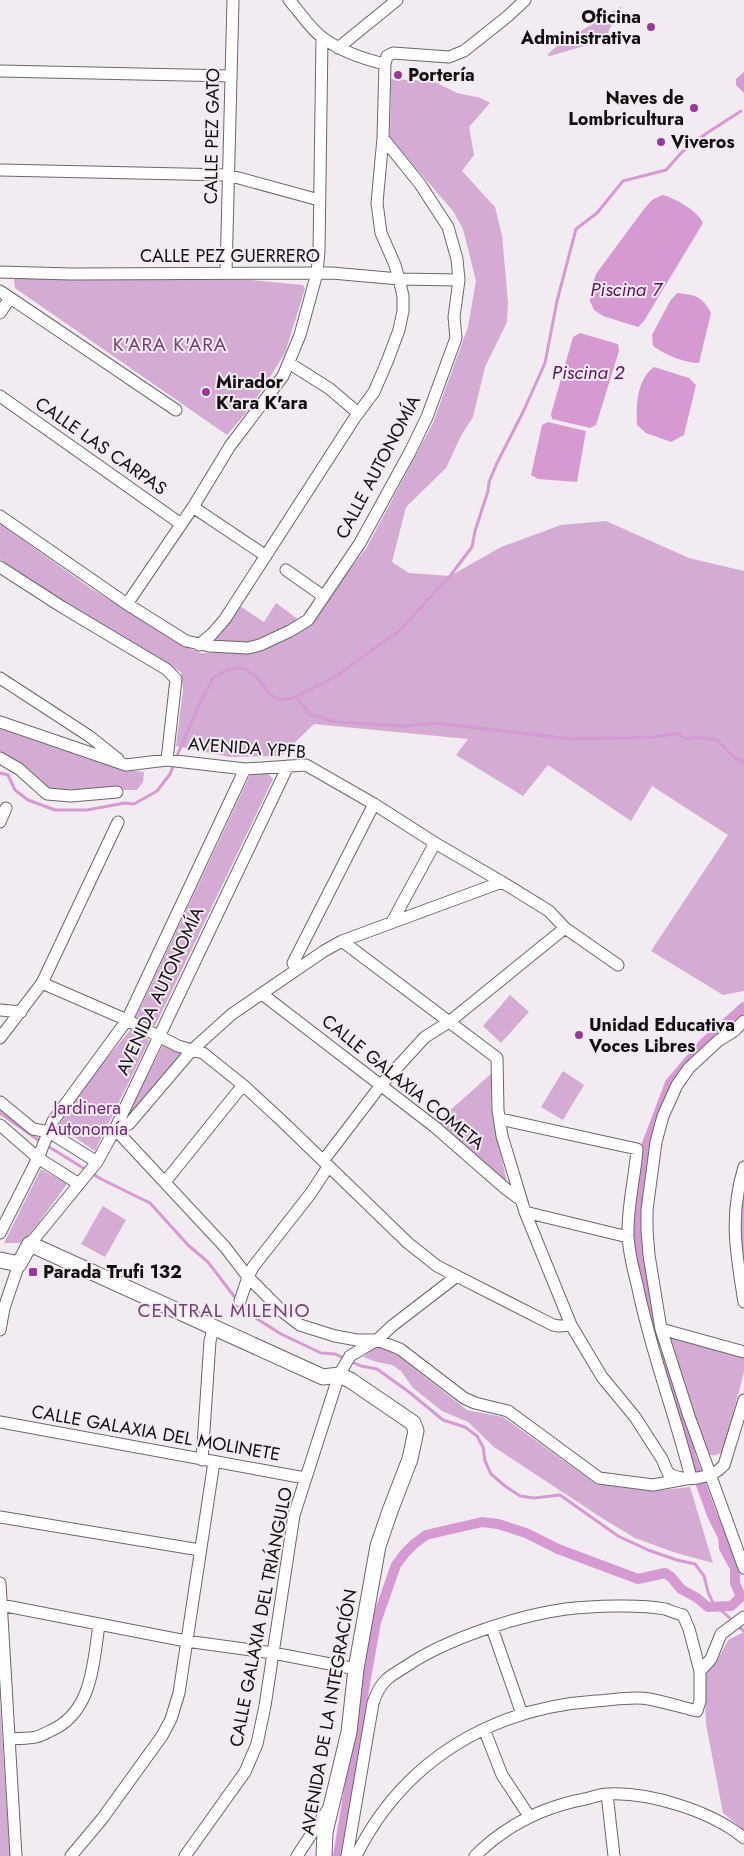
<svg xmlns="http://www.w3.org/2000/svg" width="744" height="1856" viewBox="0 0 744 1856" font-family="Jost,sans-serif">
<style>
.green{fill:#d4abd2}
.water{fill:#d69ad3}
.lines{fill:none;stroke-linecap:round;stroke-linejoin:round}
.stream{stroke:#d69ad3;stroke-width:3}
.canal{stroke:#d69ad3;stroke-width:10}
.minor-casing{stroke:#6d666c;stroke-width:13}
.major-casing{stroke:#6d666c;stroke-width:17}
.minor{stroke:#fff;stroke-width:11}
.major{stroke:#fff;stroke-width:15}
.poi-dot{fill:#9c369b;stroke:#f3ebf2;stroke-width:2}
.labels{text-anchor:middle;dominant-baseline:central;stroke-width:4;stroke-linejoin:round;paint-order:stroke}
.poi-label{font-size:18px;font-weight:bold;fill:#121012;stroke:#f3ebf2;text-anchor:start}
.street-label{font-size:18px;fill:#121012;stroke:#f3ebf2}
.park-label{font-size:18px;fill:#6f296e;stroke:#f3ebf2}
.water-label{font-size:19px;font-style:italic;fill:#5b145b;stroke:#f3ebf2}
.neighbourhood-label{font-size:19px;letter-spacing:1px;fill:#744173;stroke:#f3ebf2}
</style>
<rect width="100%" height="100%" fill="#f3ebf2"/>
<!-- green -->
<path class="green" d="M622 6 604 40 550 56 547 55 558 45Z
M391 79 433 81 457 93 481 98 490 103 469 127 474 155 462 171 495 207 502 235 508 302 507 322 485 367 473 417 461 436 446 468 406 507 392 562 409 573 450 576 501 547 561 525 606 521 689 558 744 571V991L723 995 651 951 728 835 652 786 631 821 548 765 523 796 456 755 468 739 314 724 281 756 230 757 176 746 183 689 181 672 66 604 0 559V524L89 587 184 646 201 653 217 652 210 639 240 606 264 622 276 603 307 626 367 547 433 423 468 327 476 281 463 229 453 211 390 138Z
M20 277 251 280 303 285 305 289 285 353 251 407 227 435 15 288 14 279Z
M0 728 122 769 144 772 143 782 137 790 48 789 10 757 0 752Z
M265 770 273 779 155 1026 136 1017 252 771Z
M510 995 529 1012 501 1043 483 1026Z
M132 1028 146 1035 149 1041 95 1151 58 1126 88 1081Z
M163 1045 183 1054 126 1119Z
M563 1071 584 1085 563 1120 541 1107Z
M492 1073 491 1104 494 1125 507 1182 437 1122Z
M41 1169 67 1184 40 1221 22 1243H4Z
M744 1180V1271L740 1238 739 1211Z
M103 1206 126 1220 105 1257 81 1244Z
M670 1336 744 1356V1372L723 1451C718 1455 714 1457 708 1454L668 1341Z
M374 1348H383L397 1355 467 1410 503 1417 596 1484 652 1491 690 1487 713 1563 673 1552 635 1538 605 1520 494 1447 468 1422 442 1411 413 1388 401 1371 392 1365 377 1362 363 1357Z
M744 1632V1830L723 1813 706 1724 704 1671 717 1661 728 1640Z
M0 1704 10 1856H0Z"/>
<!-- water -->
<path class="water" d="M744 72V93L736 85V79Z
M662 195C674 197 699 212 703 223L644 321 638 327 603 316 594 310 590 301 591 289 596 274 644 209 652 200Z
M677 293C696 295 702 296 711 313L699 363C685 363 665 355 653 346L652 335 670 301Z
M580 333 618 344 619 351 596 425 590 428 552 419 551 414 573 337Z
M654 367 689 378 696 385 684 435 671 442 646 433 637 425C636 405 637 379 654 367Z
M548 422 586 431 577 482 538 479 531 475 542 425Z"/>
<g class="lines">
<!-- stream -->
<path class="stream" d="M296 697 311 715 337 722 404 726 437 723 571 739 655 737 676 733 687 739 700 737 717 740 734 757 744 763
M176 758 200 703 213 678 229 669 241 668 255 675 271 695 281 700 296 697 333 678 399 631 450 576 472 547 475 531 488 491 489 482 497 463 524 410 545 363 557 301 576 229 597 213 623 181 666 170 682 152 707 133 741 111
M0 773 8 775 15 790 28 800 55 810H87L125 803 134 804 157 791 170 774 174 764
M0 1113 41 1142
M46 1145 101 1179 150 1203 188 1245 208 1262 246 1312 281 1334 321 1353 335 1354 361 1366 377 1369 409 1392 443 1420 465 1427 477 1436 483 1447 485 1461 491 1474 505 1486 520 1496 534 1498 560 1495 618 1536 648 1550 677 1560 695 1564 704 1576 708 1592 713 1603 733 1621
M737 1625 744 1631"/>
<!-- canal -->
<path class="canal" d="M653 1329 637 1241V1210L645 1149 670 1083 704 1043 744 1007
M338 1856 350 1784 358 1750 364 1689 376 1622 396 1565 405 1553 414 1544 426 1535 482 1522 498 1524 526 1533 558 1549 638 1579 665 1573 671 1577 681 1589 697 1598 708 1607 731 1606 741 1597 735 1583V1568L724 1548 723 1537 712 1515 691 1457 677 1399 661 1358"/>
<!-- minor casing -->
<g class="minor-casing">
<path id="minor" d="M289 0C300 12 310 29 323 38 341 51 363 59 385 64
M338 48 397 0
M0 71 231 76
M0 170 228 175 319 200
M0 272 71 274 332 273 399 279 459 280
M226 273 233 0
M0 291 176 410
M0 313 10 298
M289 363 330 389 358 413
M0 396 181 524
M193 507 266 556
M0 516 127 604 186 641 209 646 248 648 260 645 290 631 308 620 360 543 410 452 427 417 456 338 454 317 459 280 457 259 448 227 420 184 383 138
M0 567 62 607 166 669 176 679 167 760
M286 570 323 596
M127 604 193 507 230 446 283 376 300 335 317 273 319 251 322 37
M199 645 212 634 225 619 354 419 374 392 387 362 399 330 403 311V296L399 279 395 265 381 233 377 203 383 138 385 64 387 56 393 53 449 57 464 51 508 16 525 0
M0 678 89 736 118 759
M0 722 126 765 167 760 245 769 306 765 374 804 435 843 502 882 549 911 565 928 618 965
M0 758 19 769 47 794 71 796 117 792
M0 822 6 808
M502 882 342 941 324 951 232 1014 192 1050 129 1124 115 1129 225 1247 248 1277 283 1312 300 1325 335 1336 357 1340H377L400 1349 464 1398 475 1403 508 1411 599 1478 653 1485 691 1478
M392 922 435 843
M342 941 497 1058 498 1110 502 1136 525 1212 571 1325 602 1377 635 1417 662 1459 668 1473C684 1483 712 1479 724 1465L744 1400
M296 970 293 963 374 804
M42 983 127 1020 178 1046 203 1053 243 1085 282 1121 408 1243 437 1266 553 1325 559 1326 571 1325
M262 994 435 1127 506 1189 521 1200
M0 1010 21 1012
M744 1021 734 1031 718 1041 689 1068 677 1085 663 1116 656 1142 647 1210V1230L649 1255 661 1329 689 1416 744 1568
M0 1038 42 983 118 822
M0 1102 33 1129 49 1132 97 1162
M500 1119 637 1149C635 1178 627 1206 628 1236 629 1252 633 1269 637 1284 650 1350 675 1413 691 1478
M0 1125 38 1158 79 1184
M323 1161 381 1085 425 1037 449 1022 565 928
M744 1167C729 1216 736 1253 744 1302
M165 1182 243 1085
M525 1212 628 1237
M0 1233 38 1158 53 1121 127 1020 245 769
M30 1244 97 1162 115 1129 288 766
M240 1301 248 1277 253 1267 311 1193 328 1167
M661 1329 744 1352
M0 1330 4 1308 19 1264
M0 1422 305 1478
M202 1460 210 1341 214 1326
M0 1517 200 1550
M0 1583 16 1856
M1 1605 186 1641 273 1653 356 1669
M492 1628 522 1714
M484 1729 502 1775 529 1816
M9 1739C18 1738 28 1739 36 1737 41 1736 46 1733 50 1731 92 1713 93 1665 99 1625
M607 1794 614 1856
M71 1856 102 1819 162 1736 171 1719 179 1693 214 1462
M185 1856 245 1772 257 1744 265 1706 294 1515 339 1375 350 1356 377 1340 392 1326 457 1276
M297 1856 328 1809
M347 1856 373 1703C376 1694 379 1687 386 1680 391 1675 399 1671 405 1667 446 1639 516 1616 566 1609 592 1606 640 1604 665 1609 671 1611 677 1614 683 1615L689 1629 700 1671
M356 1856C403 1761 491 1708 596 1701 613 1700 633 1696 649 1699 665 1702 681 1707 697 1711L700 1701V1671L711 1659 721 1634 744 1617
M475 1856C506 1825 543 1807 585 1799 593 1797 600 1794 608 1794 650 1792 711 1811 744 1838"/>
</g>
<!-- major casing -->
<g class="major-casing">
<path id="major" d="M0 1260 19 1264 30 1244 323 1377 339 1375 350 1380 413 1423 416 1431 410 1459 390 1511 378 1546 356 1669 349 1732 325 1832 324 1856"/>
</g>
<!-- minor -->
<use href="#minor" class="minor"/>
<!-- major -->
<use href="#major" class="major"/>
</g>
<!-- markers -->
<g class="poi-dot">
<circle cx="651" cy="27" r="5"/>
<circle cx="398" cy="75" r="5"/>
<circle cx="694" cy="108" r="5"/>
<circle cx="661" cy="142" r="5"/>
<circle cx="206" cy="392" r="5"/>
<circle cx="579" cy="1035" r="5"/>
<rect x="28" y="1267" width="10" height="10" rx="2.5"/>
</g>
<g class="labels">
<!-- poi labels -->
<g class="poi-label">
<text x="641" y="17" text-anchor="end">Oficina<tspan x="641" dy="21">Administrativa</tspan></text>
<text x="408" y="75">Portería</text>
<text x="684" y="98" text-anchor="end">Naves de<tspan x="684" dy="21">Lombricultura</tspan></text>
<text x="671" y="142">Viveros</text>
<text x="216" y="382">Mirador<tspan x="216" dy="21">K'ara K'ara</tspan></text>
<text x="589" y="1025">Unidad Educativa<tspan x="589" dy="21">Voces Libres</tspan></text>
<text x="43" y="1272">Parada Trufi 132</text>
</g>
<!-- street labels -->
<g class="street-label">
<text transform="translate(212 136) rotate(-89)">CALLE PEZ GATO</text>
<text x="230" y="256">CALLE PEZ GUERRERO</text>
<text transform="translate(101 446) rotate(35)">CALLE LAS CARPAS</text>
<text transform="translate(378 467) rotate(-62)">CALLE AUTONOMÍA</text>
<text transform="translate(247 748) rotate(4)">AVENIDA YPFB</text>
<text transform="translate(160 991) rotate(-65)">AVENIDA AUTONOMÍA</text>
<text transform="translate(403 1082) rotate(39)">CALLE GALAXIA COMETA</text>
<text transform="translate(156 1433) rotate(10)">CALLE GALAXIA DEL MOLINETE</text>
<text transform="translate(261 1617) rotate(-79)">CALLE GALAXIA DEL TRIÁNGULO</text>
<text transform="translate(329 1712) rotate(-80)">AVENIDA DE LA INTEGRACIÓN</text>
</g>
<!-- park labels -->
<g class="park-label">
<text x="87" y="1108">Jardinera<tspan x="87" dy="21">Autonomía</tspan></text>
</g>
<!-- water labels -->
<g class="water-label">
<text x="626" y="289">Piscina 7</text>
<text x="588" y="372">Piscina 2</text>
</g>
<!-- neighbourhood labels -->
<g class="neighbourhood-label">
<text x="170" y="344">K'ARA K'ARA</text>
<text x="224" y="1310">CENTRAL MILENIO</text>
</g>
</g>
</svg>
